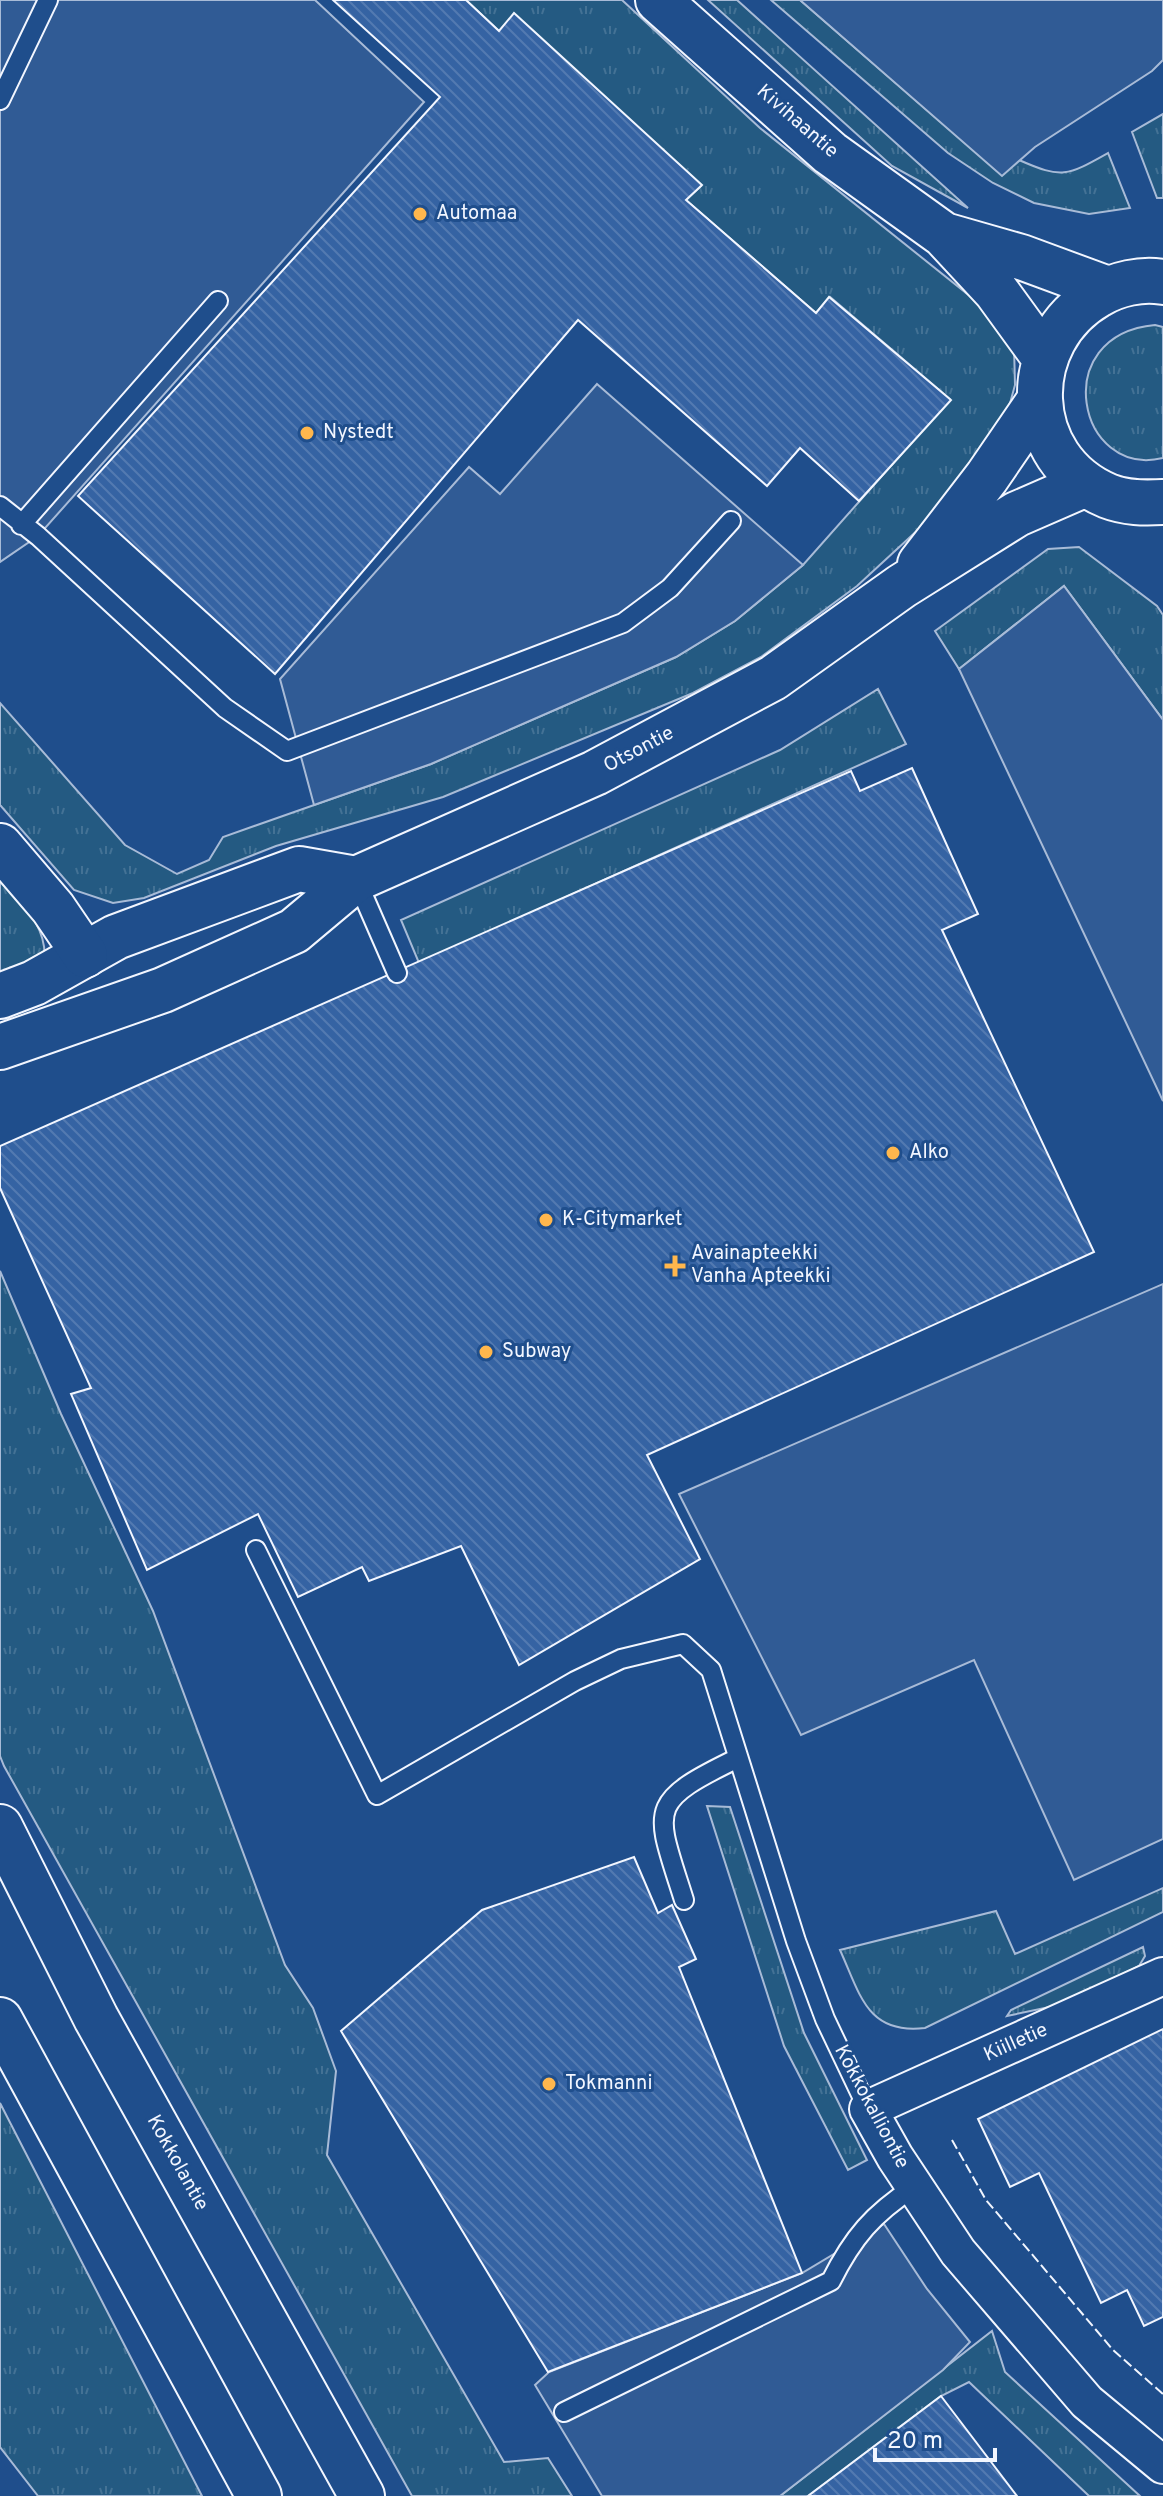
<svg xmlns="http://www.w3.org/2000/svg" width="1163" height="2496" viewBox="0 0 1163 2496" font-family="Overpass,sans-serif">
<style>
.grass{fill:url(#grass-tufts);stroke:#a8bbd7;stroke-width:2}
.parking{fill:#305b95;stroke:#a8bbd7;stroke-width:2}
.building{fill:url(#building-back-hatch);stroke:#f2f6ff;stroke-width:2}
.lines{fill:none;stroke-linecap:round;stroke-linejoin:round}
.lane-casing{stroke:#f2f6ff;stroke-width:22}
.street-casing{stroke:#f2f6ff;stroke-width:40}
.secondary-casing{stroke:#f2f6ff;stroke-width:48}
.highway-casing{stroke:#f2f6ff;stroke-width:48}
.lane{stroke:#1f4e8c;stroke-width:18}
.street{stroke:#1f4e8c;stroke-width:36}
.secondary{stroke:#1f4e8c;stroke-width:44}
.highway{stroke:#1f4e8c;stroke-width:44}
.fence{stroke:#f2f6ff;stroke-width:2;stroke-dasharray:10 4;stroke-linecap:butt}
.poi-dot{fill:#ffb74d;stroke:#1f4e8c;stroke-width:3}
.labels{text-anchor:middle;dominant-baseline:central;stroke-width:6;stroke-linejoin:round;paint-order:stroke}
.street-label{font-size:20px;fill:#f2f6ff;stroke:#1f4e8c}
.poi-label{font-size:20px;fill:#f2f6ff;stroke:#1f4e8c;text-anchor:start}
</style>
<defs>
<pattern id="grass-tufts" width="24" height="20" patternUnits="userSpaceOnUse" patternTransform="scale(2)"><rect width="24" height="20" fill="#245a82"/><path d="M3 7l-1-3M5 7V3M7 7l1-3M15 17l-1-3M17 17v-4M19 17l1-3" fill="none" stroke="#447295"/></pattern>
<pattern id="building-back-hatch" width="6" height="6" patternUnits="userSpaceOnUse" patternTransform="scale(2)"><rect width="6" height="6" fill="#3563a3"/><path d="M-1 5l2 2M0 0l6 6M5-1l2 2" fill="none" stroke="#537ab1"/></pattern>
</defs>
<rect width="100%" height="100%" fill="#1f4e8c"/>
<!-- grass -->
<path class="grass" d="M466 0H622L760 128 996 317 1014 346 1015 385 1006 418 934 515 857 586 761 657 693 693 443 797 276 846 144 898 113 903 74 890 0 805V703L125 845 177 874 209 860 223 837 431 764 676 657 735 621 803 565 950 399 830 297 816 313 686 200 701 186 499 31Z
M708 0H737L968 208 892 166Z
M771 0H800L1002 175 1019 160C1062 179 1067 176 1108 153L1130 208 1089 214 1034 203 993 183 948 153Z
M1163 114V198H1157L1132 132Z
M1155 325 1163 327V458C1078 479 1047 335 1155 325Z
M1079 547 1157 606 1163 615V720L1064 586 959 669 935 631 1048 549Z
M878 689 906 744 419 963 401 920 780 750Z
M0 878C22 904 49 927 44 963L0 978Z
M0 1271 61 1414 153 1611 285 1965 313 2008 336 2071 327 2155 504 2462 548 2458 572 2496H412L4 1766 0 1756Z
M707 1806 730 1807 804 2033 867 2160 848 2170 784 2046Z
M1163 1888V1912L925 2028C867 2035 860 1994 840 1950L996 1911 1015 1954Z
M1143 1947 1145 1956 1139 1966 1059 2005 1007 2016 1011 2010Z
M0 2103 202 2496H38L0 2447Z
M992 2331 1005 2372 1140 2496H1089L969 2382 941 2396 808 2496H780Z"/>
<!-- parking -->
<path class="parking" d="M0 0H315L424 102 38 536 0 562Z
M800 0H1163V60L1152 71 1035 147 1002 176Z
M597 384 803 565 735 621 676 657 431 764 314 805 280 679 469 467 500 494Z
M1064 586 1163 720V1101L959 669Z
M1163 1284V1839L1074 1880 974 1660 801 1735 679 1494Z
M884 2224 927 2289 970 2342 943 2370 780 2496H602L535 2385 549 2372 802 2273Z"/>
<!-- building -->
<path class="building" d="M333 0H466L499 31 514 13 702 185 686 200 816 313 829 297 951 400 859 501 800 448 767 486 578 320 275 674 78 496 440 97Z
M912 768 978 914 942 930 1094 1252 647 1455 700 1559 519 1665 461 1546 369 1581 362 1567 298 1597 258 1514 147 1570 71 1394 91 1388 0 1188V1146L851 771 860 791Z
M634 1857 658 1913 672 1905 696 1959 679 1967 802 2273 548 2372 341 2031 482 1910Z
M1163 2029V2317L1144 2326 1127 2290 1101 2303 1039 2173 1010 2187 978 2119Z
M941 2396 1017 2496H808Z"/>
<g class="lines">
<!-- lane casing -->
<g class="lane-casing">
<path id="lane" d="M0 100 48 0
M0 506 38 536 225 708 287 751 623 623 670 588 731 521
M21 525 218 301
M356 879 397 973
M256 1550 377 1795 575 1681 621 1659 683 1644 711 1670 796 1941 825 2019 868 2109
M684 1900C655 1808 645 1803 738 1758
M564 2412 831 2281C853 2237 873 2214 914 2187"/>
</g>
<!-- street casing -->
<g class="street-casing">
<path id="street" d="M1163 1976 868 2109 895 2157 958 2252 1087 2402 1163 2465"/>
</g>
<!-- secondary casing -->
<g class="secondary-casing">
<path id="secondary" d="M658 0 830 153 944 235 996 291 1044 357
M944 235 1021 257 1108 289
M1163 282C1142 278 1116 284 1098 295 1018 341 1020 459 1108 496 1126 503 1144 503 1163 502
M920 564 987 477 1039 401
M0 996 34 983 116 937 299 869 356 879
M0 1047 163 990 294 931 356 879 595 773 773 678 902 586 1017 514 1086 484"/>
</g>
<!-- highway casing -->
<g class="highway-casing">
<path id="highway" d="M0 846 53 908 85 955
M0 1827 96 2018 362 2496
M0 2020 259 2496"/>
</g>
<!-- lane -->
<use href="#lane" class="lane"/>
<!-- street -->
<use href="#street" class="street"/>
<!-- secondary -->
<use href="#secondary" class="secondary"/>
<!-- highway -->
<use href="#highway" class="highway"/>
<!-- fence -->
<path class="fence" d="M952 2140 986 2200 1113 2350 1163 2394"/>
</g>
<!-- markers -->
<g class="poi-dot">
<circle cx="420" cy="214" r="8"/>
<circle cx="307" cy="433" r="8"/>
<circle cx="893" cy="1153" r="8"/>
<circle cx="546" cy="1220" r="8"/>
<path d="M671 1254h8v8h8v8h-8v8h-8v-8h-8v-8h8z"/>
<circle cx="486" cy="1352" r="8"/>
<circle cx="549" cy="2084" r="8"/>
</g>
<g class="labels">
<!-- street labels -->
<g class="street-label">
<text transform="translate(797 122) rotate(41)">Kivihaantie</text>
<text transform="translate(639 750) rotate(-28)">Otsontie</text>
<text transform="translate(1016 2043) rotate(-24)">Kiilletie</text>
<text transform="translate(871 2107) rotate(62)">Kokkokalliontie</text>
<text transform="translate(177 2163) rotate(61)">Kokkolantie</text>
</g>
<!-- poi labels -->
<g class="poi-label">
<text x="436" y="214">Automaa</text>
<text x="323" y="433">Nystedt</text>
<text x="909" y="1153">Alko</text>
<text x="562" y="1220">K-Citymarket</text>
<text x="691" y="1254">Avainapteekki<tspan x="691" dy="23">Vanha Apteekki</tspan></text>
<text x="502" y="1352">Subway</text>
<text x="565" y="2084">Tokmanni</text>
</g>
</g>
<!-- scale -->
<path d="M875 2448v12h120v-12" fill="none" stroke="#f2f6ff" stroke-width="4"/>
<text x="887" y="2448" font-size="24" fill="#f2f6ff" stroke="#1f4e8c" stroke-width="6" paint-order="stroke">20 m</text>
</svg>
